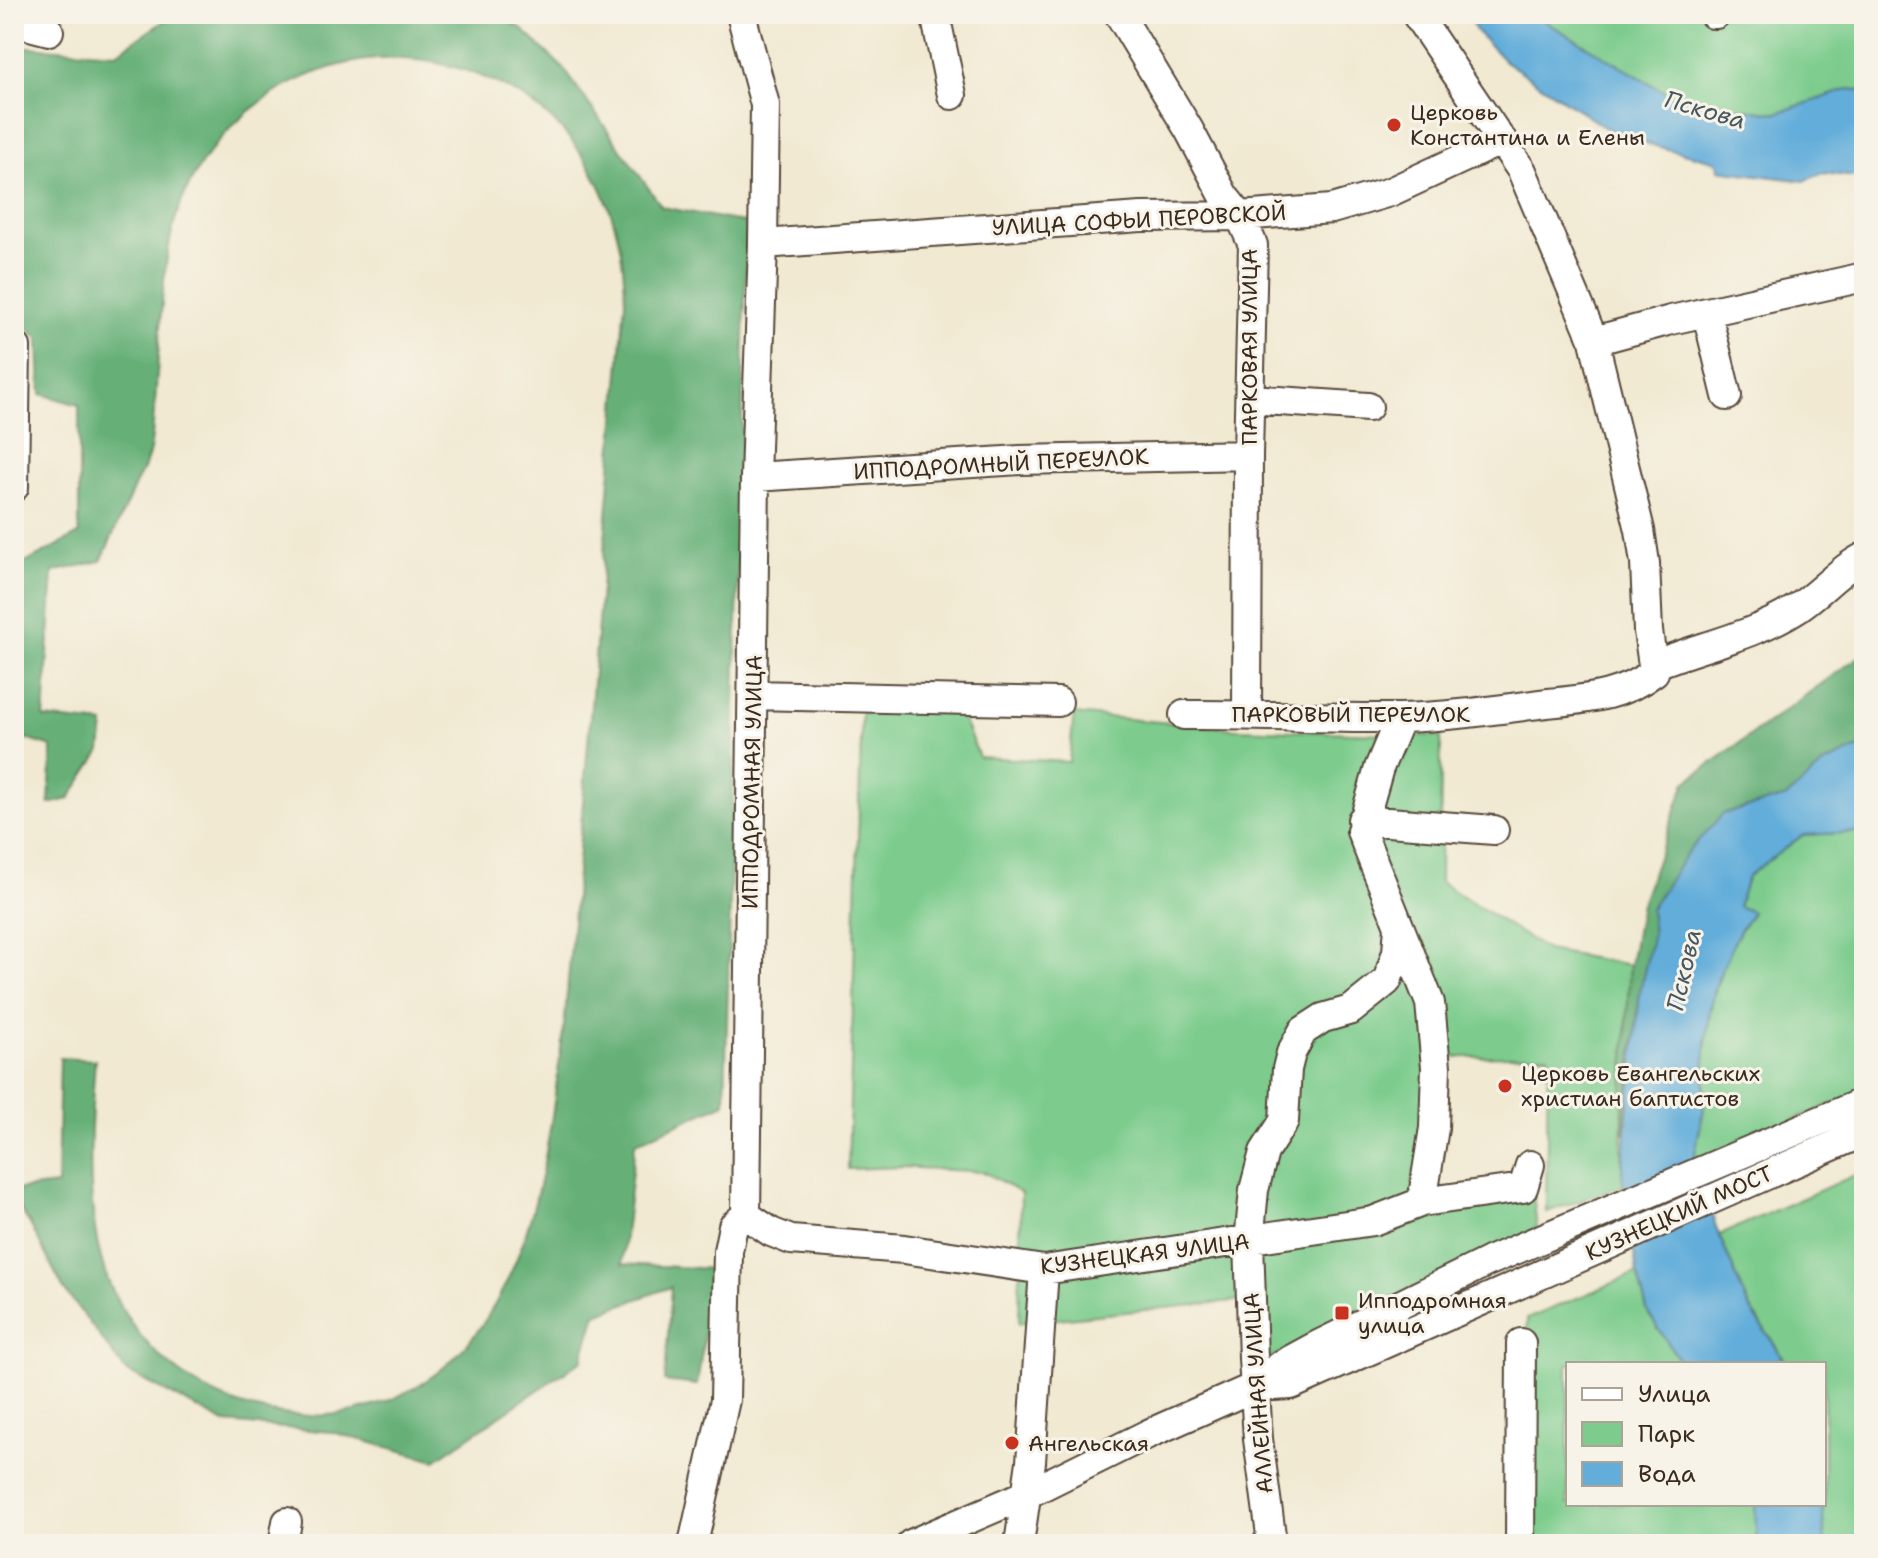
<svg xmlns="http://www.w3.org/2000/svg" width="1878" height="1558" viewBox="0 0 1878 1558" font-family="'Shantell Sans',sans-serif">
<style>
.green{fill:#7dcc8d;stroke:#5c7b56;stroke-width:2}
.forest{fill:#66b078;stroke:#506d4b;stroke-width:2}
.water{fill:#62adda;stroke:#4e6c7c;stroke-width:2}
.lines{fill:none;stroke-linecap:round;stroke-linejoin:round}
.stream{stroke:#62adda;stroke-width:6}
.minor-casing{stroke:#564739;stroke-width:32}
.minor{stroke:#fff;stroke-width:28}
.poi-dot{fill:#c8321e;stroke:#f7f3e8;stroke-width:3}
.labels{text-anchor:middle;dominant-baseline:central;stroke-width:6;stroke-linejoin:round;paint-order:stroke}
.poi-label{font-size:22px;fill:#3b2a1e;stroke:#f7f3e8;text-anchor:start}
.street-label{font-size:22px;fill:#3b2a1e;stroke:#f7f3e8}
.water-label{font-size:24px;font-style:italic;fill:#495860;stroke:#f7f3e8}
</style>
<rect width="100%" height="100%" fill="#f7f3e8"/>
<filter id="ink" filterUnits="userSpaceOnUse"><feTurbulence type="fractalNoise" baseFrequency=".0125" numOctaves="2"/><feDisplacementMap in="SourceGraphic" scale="16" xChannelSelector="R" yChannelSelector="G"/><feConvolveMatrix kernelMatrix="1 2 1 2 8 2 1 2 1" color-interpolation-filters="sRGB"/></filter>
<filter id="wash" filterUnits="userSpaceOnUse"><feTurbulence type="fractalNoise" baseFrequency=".006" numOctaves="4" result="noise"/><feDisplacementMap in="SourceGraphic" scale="32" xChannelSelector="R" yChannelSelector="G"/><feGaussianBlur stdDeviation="1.8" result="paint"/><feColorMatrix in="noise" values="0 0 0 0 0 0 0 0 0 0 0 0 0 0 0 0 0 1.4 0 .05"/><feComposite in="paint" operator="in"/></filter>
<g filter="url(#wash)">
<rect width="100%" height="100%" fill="#f1e9d2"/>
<!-- green -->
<path class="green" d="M1539 14H1864V91L1849 89 1777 113 1680 101 1546 22Z
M862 706 960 712 979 757 1069 762 1074 714 1236 729 1441 736 1440 882 1547 950 1630 965 1623 1093 1622 1174 1626 1185 1546 1212 1548 1055 1426 1058 1429 1213 1533 1194 1537 1228 1260 1363 1252 1299 1019 1323 1021 1193 984 1172 901 1167 848 1169Z
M1864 832V1090L1693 1163C1696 1145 1701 1126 1704 1108 1706 1089 1704 1070 1705 1052 1708 1001 1723 956 1751 913L1738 906 1748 876 1803 835Z
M1864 1171V1544H1825L1822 1504H1824V1364H1787L1749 1305 1719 1235Z
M1637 1273 1648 1313 1682 1364H1568V1504H1755L1757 1544H1525L1527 1319Z"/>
<!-- forest -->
<path class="forest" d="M166 14H492L520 27 564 69 662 207 747 223 725 1103 635 1143 622 1264 714 1269 697 1385 665 1381 671 1287 596 1314 582 1360 435 1460 332 1432 225 1423 126 1371 63 1288 30 1224 14 1200V1190L57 1185 60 1058 95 1060C90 1126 83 1226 111 1287 180 1441 393 1463 486 1319 543 1231 552 1117 565 1017L625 301C625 217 589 135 514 92 459 61 394 49 333 67 248 92 182 162 168 251 160 298 159 353 155 402 153 417 153 435 150 450 148 461 141 473 136 483 124 509 113 535 101 561L53 572 44 718 104 724 101 751 69 799 49 804 52 747 14 735V569L79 534V405L41 394 39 338 14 318V46L116 53 167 19Z
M1864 653V746L1825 763 1787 797 1723 814 1659 895 1650 909 1653 933 1640 991 1624 1135 1623 1093 1630 965 1641 904 1686 782Z"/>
<!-- water -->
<path class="water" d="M1467 14H1539L1546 22 1680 101 1777 113 1849 89 1864 91V178L1823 173 1804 181 1719 170 1718 162 1644 143 1604 127 1505 61 1476 31Z
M1864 746V832L1803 835 1748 876 1738 906 1752 912 1738 934 1718 978 1710 1008 1705 1052 1704 1107 1693 1163 1719 1235 1748 1305 1787 1364H1682L1648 1313 1637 1273 1622 1174 1640 991 1653 933 1650 910 1686 854 1723 814 1787 797 1825 763Z
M1755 1504H1822L1825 1544H1757Z"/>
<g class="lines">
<!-- stream -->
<path class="stream" d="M1852 1544 1864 1528"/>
</g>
</g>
<g filter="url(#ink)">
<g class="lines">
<!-- minor casing -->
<g class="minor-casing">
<path id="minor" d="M935 14 952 95
M1119 14 1189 130 1224 196 1240 216 1253 245 1248 455 1247 714
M1713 14H1716
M14 22 49 31
M763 244 1141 217 1240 216 1332 209 1390 192 1502 140
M1707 314 1727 396
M1594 341 1671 320 1864 277
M1250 399 1368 407
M755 477 1020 460 1248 455
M14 487 16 347
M1654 665C1700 646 1751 637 1794 610 1819 595 1838 570 1864 557
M753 695 1058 702
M1184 715C1256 714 1327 719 1399 718 1443 717 1488 711 1532 705 1576 699 1618 700 1654 672L1648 631 1645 563 1640 530 1594 341 1522 171 1416 14
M1400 718 1379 768 1361 831 1430 1003 1436 1067 1434 1128 1422 1202
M1362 820 1494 830
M746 1215 771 1232 791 1240 904 1249 1044 1270 1373 1221 1422 1202 1523 1188 1530 1165
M1254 1387 1291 1385 1864 1132
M283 1544 287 1522
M693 1544 725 1400 728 1251 733 1226 746 1215 755 477 763 244 765 105 741 14
M911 1544 1027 1494 1148 1434 1254 1387 1281 1365 1316 1346 1489 1261 1864 1102
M1019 1544 1031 1462 1044 1270
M1267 1544 1271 1535 1258 1439 1253 1358 1249 1242 1254 1190 1264 1152 1284 1121 1287 1069 1291 1053 1303 1031 1323 1018 1351 1010 1387 981 1397 952 1399 926
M1520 1544 1521 1343"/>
</g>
<!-- minor -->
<use href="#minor" class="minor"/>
</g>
</g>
<!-- markers -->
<g class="poi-dot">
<circle cx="1394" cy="125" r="8"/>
<circle cx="1505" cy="1086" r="8"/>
<rect x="1334" y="1305" width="16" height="16" rx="4"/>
<circle cx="1012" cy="1443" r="8"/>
</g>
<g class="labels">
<!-- poi labels -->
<g class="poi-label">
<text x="1410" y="112">Церковь<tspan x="1410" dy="25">Константина и Елены</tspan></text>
<text x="1521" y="1073">Церковь Евангельских<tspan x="1521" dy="25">христиан баптистов</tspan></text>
<text x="1358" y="1300">Ипподромная<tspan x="1358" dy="25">улица</tspan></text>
<text x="1028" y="1443">Ангельская</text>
</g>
<!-- street labels -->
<g class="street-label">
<text transform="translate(1139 220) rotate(-3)">УЛИЦА СОФЬИ ПЕРОВСКОЙ</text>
<text transform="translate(1249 347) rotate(-90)">ПАРКОВАЯ УЛИЦА</text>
<text transform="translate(1001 464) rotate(-3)">ИППОДРОМНЫЙ ПЕРЕУЛОК</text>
<text x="1351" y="714">ПАРКОВЫЙ ПЕРЕУЛОК</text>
<text transform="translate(752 782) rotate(-89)">ИППОДРОМНАЯ УЛИЦА</text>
<text transform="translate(1679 1213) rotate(-24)">КУЗНЕЦКИЙ МОСТ</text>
<text transform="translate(1145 1254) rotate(-7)">КУЗНЕЦКАЯ УЛИЦА</text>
<text transform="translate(1258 1393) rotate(-94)">АЛЛЕЙНАЯ УЛИЦА</text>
</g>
<!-- water labels -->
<g class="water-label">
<text transform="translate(1705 110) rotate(16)">Пскова</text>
<text transform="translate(1684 970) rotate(-77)">Пскова</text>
</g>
</g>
<!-- margin -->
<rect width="1878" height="1558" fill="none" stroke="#f7f3e8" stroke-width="48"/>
<!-- legend -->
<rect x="1566" y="1362" width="260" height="144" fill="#f7f3e8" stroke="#aca397" stroke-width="2"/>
<rect x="1582" y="1388" width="40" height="12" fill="#ffffff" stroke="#aca397" stroke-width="2"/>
<text x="1638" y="1402" font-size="24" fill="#3b2a1e">Улица</text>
<rect x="1582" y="1422" width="40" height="24" fill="#7dcc8d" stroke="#aca397" stroke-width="2"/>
<text x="1638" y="1442" font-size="24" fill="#3b2a1e">Парк</text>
<rect x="1582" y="1462" width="40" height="24" fill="#62adda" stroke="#aca397" stroke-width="2"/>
<text x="1638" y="1482" font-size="24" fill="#3b2a1e">Вода</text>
</svg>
